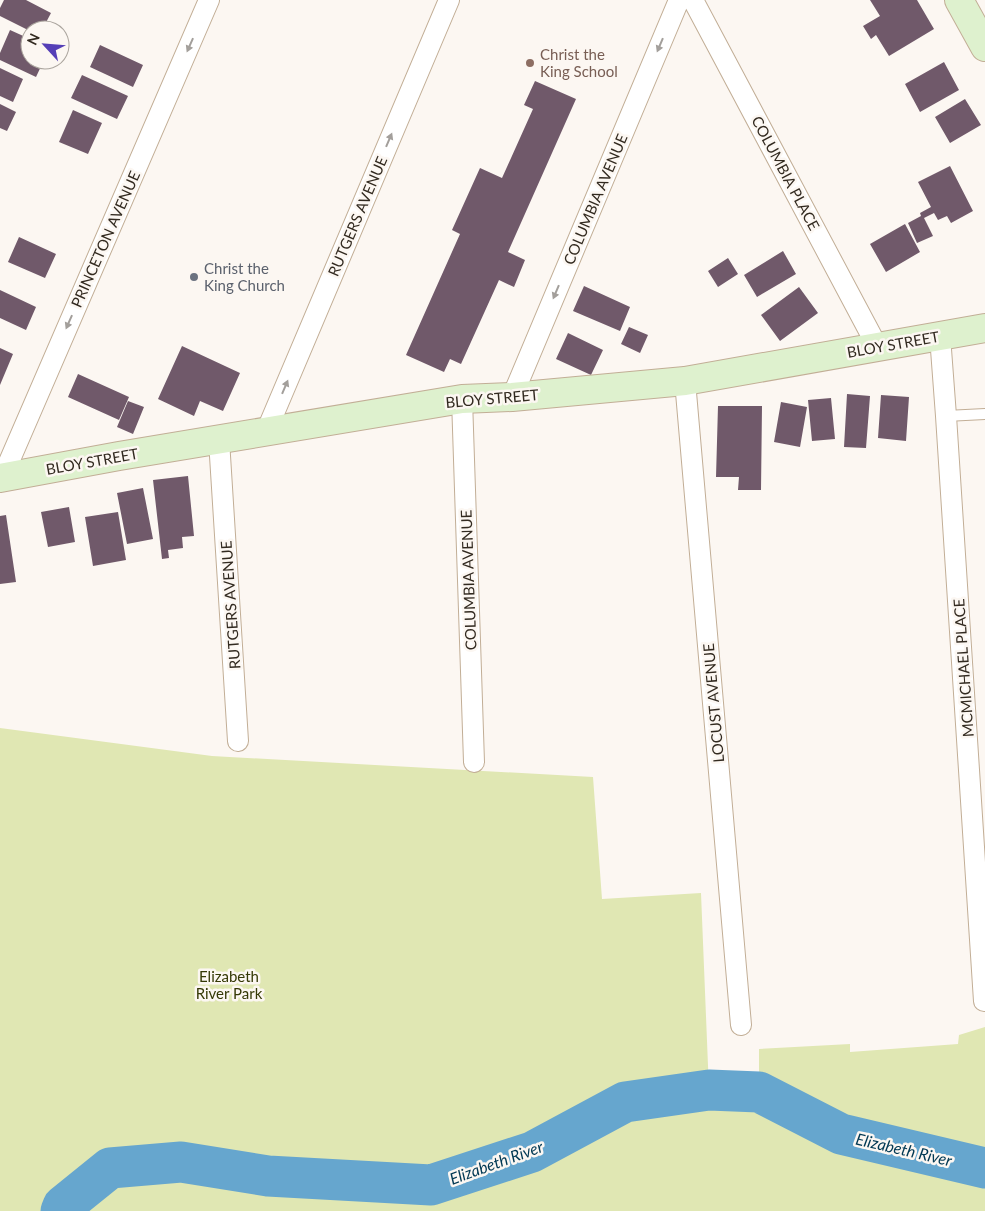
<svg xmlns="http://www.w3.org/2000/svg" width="985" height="1211" viewBox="0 0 985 1211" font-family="Lato,sans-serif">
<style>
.green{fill:#e0e7b3}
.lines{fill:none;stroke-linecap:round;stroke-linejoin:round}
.river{stroke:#66a6ce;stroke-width:41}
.building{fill:#70596a}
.lane-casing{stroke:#c2ae96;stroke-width:12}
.street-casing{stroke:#c2ae96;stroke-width:22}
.secondary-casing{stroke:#c2ae96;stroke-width:30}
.lane{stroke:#fff;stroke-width:10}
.street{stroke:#fff;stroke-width:20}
.secondary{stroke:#def1ce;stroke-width:28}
.oneway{fill:#a39f9b}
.education-dot{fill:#8d6e63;stroke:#fcf7f2;stroke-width:2}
.worship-dot{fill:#6b7280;stroke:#fcf7f2;stroke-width:2}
.labels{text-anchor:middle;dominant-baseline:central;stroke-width:5;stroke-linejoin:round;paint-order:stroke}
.education-label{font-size:15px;fill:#785e54;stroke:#fcf7f2;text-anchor:start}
.street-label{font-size:15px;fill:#322a20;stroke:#fcf7f2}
.worship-label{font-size:15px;fill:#5b616d;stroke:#fcf7f2;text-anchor:start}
.park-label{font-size:15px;fill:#353905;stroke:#fcf7f2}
.water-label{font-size:16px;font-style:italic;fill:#003853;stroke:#fcf7f2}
</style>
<rect width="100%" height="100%" fill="#fcf7f2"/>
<!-- green -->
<path class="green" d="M0 728 212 756 593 777 602 899 701 893 709 1090 759 1092V1049L850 1044V1052L958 1044 959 1035 985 1027V1211H0Z"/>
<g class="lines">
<!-- river -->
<path class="river" d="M61 1211 63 1206 110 1168 181 1162 268 1176 431 1185 532 1152 625 1102 709 1090 759 1092 841 1134 985 1168"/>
</g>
<!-- building -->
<path class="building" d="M4 0H26L51 13 42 30H30V31L0 16V8Z
M870 0H917L934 29 889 56 876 35 871 39 863 26 880 16Z
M10 30 30 39V60H44L36 77 0 60V53Z
M100 45 143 65 133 87 90 67Z
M944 62 959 90 920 112 905 84Z
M0 68 23 79 13 102 0 96Z
M82 75 128 96 117 119 71 98Z
M535 81 576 99 508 252 525 260 514 287 499 280 461 364 450 359 444 372 406 355 460 234 452 230 480 168 502 178 533 109 524 105Z
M965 99 981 125 950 143 935 117Z
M0 104 16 112 7 131 0 128Z
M73 110 102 123 88 154 59 142Z
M950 166 973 211 951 223 947 216 938 220 934 213 924 218 933 236 917 243 908 223 921 216 920 213 931 207 918 182Z
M905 224 920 252 886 272 870 244Z
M19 237 56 254 45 278 8 262Z
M783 251 796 274 757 297 744 275Z
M728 258 738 274 718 287 708 271Z
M584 286 630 307 620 331 573 311Z
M799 287 818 313 780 341 761 315Z
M0 290 36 307 26 330 0 318Z
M629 327 648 335 640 353 621 344Z
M568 333 603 350 591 375 556 359Z
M182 346 240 373 223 411 200 401 194 416 158 399Z
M0 348 13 354 0 385Z
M78 374 129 397 119 420 68 397Z
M847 394 870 396 866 448 844 447Z
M881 395 909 397 906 441 878 438Z
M831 398 835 439 812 441 808 400Z
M128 401 144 407 133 434 117 427Z
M781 402 807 407 800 447 774 442Z
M718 406H762L761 490H738L739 477H716Z
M188 476 194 536 182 537 183 548 168 550 169 558 162 559 153 480Z
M143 488 153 539 127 544 117 493Z
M69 507 75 542 48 547 41 512Z
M118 512 126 560 93 566 85 517Z
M6 515 16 582 0 584V516Z"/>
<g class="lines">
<!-- lane casing -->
<g class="lane-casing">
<path id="lane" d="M946 416 985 414"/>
</g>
<!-- street casing -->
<g class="street-casing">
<path id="street" d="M693 0 877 346
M940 336 946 416 984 1001
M685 381 741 1025
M512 397 679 0
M462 399 474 762
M266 432 449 0
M219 440 238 741
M2 478 209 0"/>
</g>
<!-- secondary casing -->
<g class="secondary-casing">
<path id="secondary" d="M959 0 985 47
M0 478 119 456 462 399 512 397 685 381 985 328"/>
</g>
<!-- lane -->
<use href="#lane" class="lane"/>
<!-- street -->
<use href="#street" class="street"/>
<!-- secondary -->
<use href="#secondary" class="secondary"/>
</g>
<!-- one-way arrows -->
<defs><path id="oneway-solid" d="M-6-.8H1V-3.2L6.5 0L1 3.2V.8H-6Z" transform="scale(1.25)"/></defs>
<g class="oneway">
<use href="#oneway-solid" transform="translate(190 45) rotate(114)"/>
<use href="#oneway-solid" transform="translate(660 45) rotate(113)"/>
<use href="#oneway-solid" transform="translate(389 140) rotate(-67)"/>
<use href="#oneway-solid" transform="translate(556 292) rotate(113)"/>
<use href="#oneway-solid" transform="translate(69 322) rotate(114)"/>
<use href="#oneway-solid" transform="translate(285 387) rotate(-67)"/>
</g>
<!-- markers -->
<circle class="education-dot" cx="530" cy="63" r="5"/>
<circle class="worship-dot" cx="194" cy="277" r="5"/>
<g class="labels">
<!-- education labels -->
<g class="education-label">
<text x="540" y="54">Christ the<tspan x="540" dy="17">King School</tspan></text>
</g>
<!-- street labels -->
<g class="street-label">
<text transform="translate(786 173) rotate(62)">COLUMBIA PLACE</text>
<text transform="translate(595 199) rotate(-67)">COLUMBIA AVENUE</text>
<text transform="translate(357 216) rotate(-67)">RUTGERS AVENUE</text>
<text transform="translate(105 239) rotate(-66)">PRINCETON AVENUE</text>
<text transform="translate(893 344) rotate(-10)">BLOY STREET</text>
<text transform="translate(492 398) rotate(-5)">BLOY STREET</text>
<text transform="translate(92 461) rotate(-10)">BLOY STREET</text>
<text transform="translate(468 580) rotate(-92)">COLUMBIA AVENUE</text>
<text transform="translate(230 605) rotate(-94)">RUTGERS AVENUE</text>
<text transform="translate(963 668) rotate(-94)">MCMICHAEL PLACE</text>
<text transform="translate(713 703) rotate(-95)">LOCUST AVENUE</text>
</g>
<!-- worship labels -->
<g class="worship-label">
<text x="204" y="268">Christ the<tspan x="204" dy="17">King Church</tspan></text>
</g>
<!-- park labels -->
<g class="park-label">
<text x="229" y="976">Elizabeth<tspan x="229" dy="17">River Park</tspan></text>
</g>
<!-- water labels -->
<g class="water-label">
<text transform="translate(904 1149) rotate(13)">Elizabeth River</text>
<text transform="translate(496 1162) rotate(-20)">Elizabeth River</text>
</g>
</g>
<!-- north arrow -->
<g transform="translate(45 45) rotate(296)"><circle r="24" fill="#fcf7f2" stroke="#aba59e"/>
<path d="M0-4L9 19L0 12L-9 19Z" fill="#553fb7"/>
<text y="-8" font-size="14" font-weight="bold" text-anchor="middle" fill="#322a20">N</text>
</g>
</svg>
